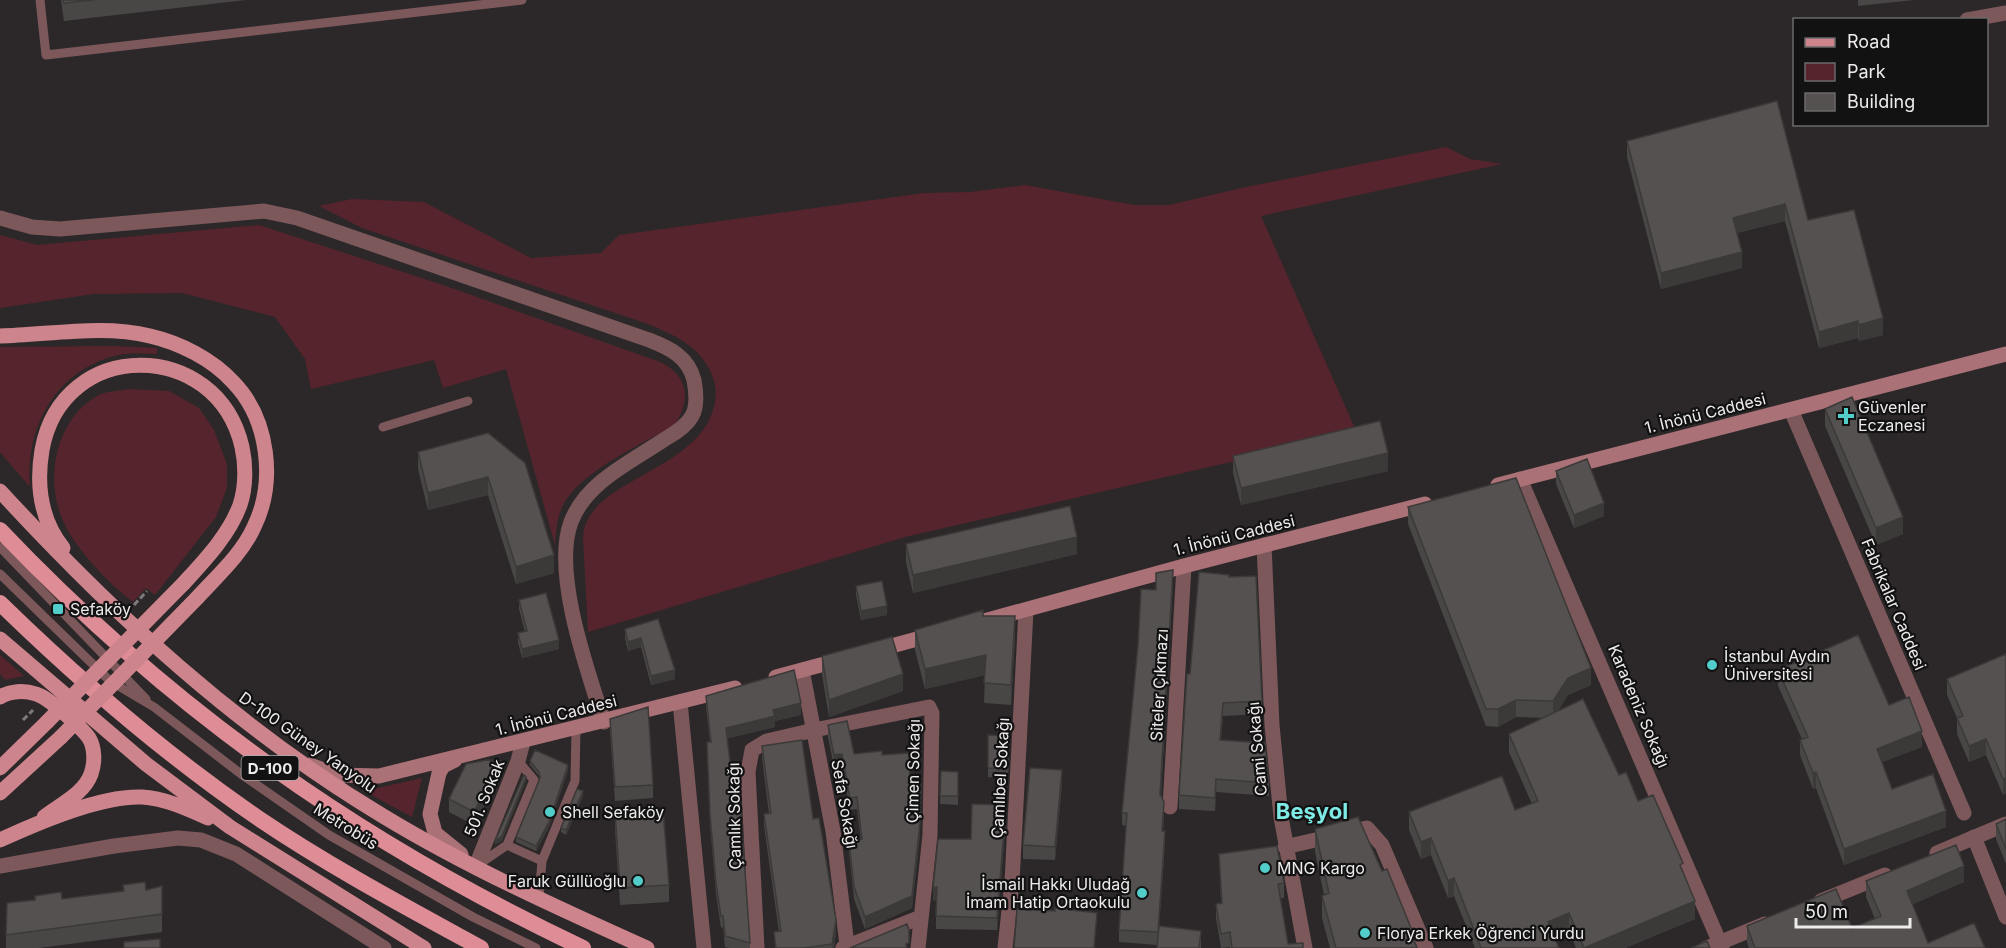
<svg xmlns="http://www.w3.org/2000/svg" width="2006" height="948" viewBox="0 0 2006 948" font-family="Inter,sans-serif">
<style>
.green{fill:#56242c}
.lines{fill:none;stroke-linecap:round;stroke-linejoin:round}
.path{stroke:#7e7b7b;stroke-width:3;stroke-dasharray:6 3;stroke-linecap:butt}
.service{stroke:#7c585b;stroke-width:9}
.minor{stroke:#7c585b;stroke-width:15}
.tertiary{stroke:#7c585b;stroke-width:15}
.secondary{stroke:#aa7177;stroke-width:15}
.primary{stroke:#ce848c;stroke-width:15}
.trunk{stroke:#de8c96;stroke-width:16}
.primary-bridge{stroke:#ce848c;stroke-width:15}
.wall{fill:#494646}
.shaded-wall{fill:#3c3939}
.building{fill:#555151;stroke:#3c3939;stroke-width:1.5}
.poi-dot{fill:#53cdc9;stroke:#131212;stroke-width:2}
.labels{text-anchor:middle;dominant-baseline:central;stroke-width:4.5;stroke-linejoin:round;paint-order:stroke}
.shield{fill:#131212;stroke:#acaaaa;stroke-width:1.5}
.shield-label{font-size:15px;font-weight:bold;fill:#eeebeb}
.poi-label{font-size:16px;fill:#eeebeb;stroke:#131212;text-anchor:start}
.street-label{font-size:16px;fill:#eeebeb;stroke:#131212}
.district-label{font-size:22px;font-weight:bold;fill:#7eeae5;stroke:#131212}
</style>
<rect width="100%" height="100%" fill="#2c2829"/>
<!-- green -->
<path class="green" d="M1446 147 1470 159 1502 164 1261 216 1357 433 905 537 588 632 583 538C585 481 691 473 712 413 716 402 717 392 714 381 705 349 677 336 648 324L362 228 319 206 352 199 424 202 531 258 601 253 619 235 924 193 970 192 1025 185 1134 205H1169L1246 187Z
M259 225 443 285 660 362C689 376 691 399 675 425 642 444 581 471 563 505 557 517 556 531 555 545L506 369 443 388 434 360 311 389 305 359 275 317 182 293 94 294 0 308V235L37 245Z
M113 346 157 348V354C141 353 125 352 110 357 53 375 25 430 30 487L0 452V347Z
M128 389 169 391 199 408 214 430 227 464V488L216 517 155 595 146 588 133 602C110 585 76 549 64 523 43 479 56 416 101 394 108 391 119 391 128 389Z
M0 655 24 676 5 680 0 674Z
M422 778 412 817 364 791Z"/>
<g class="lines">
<!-- path -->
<path class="path" d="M134 605 147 591
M23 720 33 710"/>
<!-- service -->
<path class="service" d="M40 0 46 55 522 0
M383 427 468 401
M0 547 146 699
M0 574 110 681 154 707 241 774 329 835 473 917 536 948
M507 845 534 780 518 761
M542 861 575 781 576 729
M478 865 507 845 542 861 539 898"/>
<!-- minor -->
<path class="minor" d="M1967 20 2006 13
M0 218 32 227 60 229 264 211 297 218 649 340C670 348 688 357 694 380 696 391 698 406 692 416 687 425 674 434 665 439 631 462 586 482 571 522 552 573 588 672 604 722
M1791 410 1964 813
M1520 479 1722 948
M1264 545 1272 725 1281 817 1305 948
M802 670 833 831 847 945
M680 702 704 948
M1170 807 1184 566
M1974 837 2006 917
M1285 847 1367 828 1382 845 1426 948
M0 866 114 846 178 838 201 840 236 854 384 948
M476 866 518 761 523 742
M757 948 748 772 752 750 767 741 814 730 929 707 932 713 930 835 918 948
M843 948 921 917
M1005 948 1012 882 1026 610"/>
<!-- tertiary -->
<path class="tertiary" d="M1937 853 2006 824
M1821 901 1885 875
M1707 948 1765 924"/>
<!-- secondary -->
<path class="secondary" d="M1498 485 2006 354
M984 621 1184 566 1425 504
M877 650 935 634
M776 677 843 659
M455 760 443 766 439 773 430 814 435 833 461 854
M310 765 337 775 379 776 735 688"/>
<!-- primary -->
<path class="primary" d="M0 336C48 335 103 324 150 336 180 343 212 359 233 382 269 419 276 482 254 527 242 554 217 576 197 598
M0 491C114 615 238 729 383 816 467 867 558 908 647 948
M63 548C40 519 36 486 42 450 62 337 217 338 242 447 246 465 246 487 240 505 229 535 205 560 184 583
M0 639 146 764 230 827 424 948
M0 697C10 691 24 690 36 694 48 697 82 728 89 738 95 748 95 763 91 774 84 794 59 805 44 817
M0 768 47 722
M0 793 61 737
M0 840C37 823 101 795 142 797 164 798 188 809 208 818"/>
<!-- trunk -->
<path class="trunk" d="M0 530C171 710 359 842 583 948
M0 603C80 681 166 755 258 818 329 866 406 907 481 948"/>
<!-- primary-bridge -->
<path class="primary-bridge" d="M47 722 184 583
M61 737 197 598"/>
</g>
<!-- wall -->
<path class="wall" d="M61 0H246L64 21Z
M1858 0H1914L1858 6Z
M1777 101 1808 220 1883 335 1859 341 1858 338 1819 348 1785 221 1737 233 1742 268 1661 289 1627 157V141Z
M1825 409 1903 534 1876 545 1825 426Z
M418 452 525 463 554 573 516 584 488 495 428 510 418 469Z
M1233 456 1388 471 1241 505 1233 473Z
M1556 471 1604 516 1574 528 1556 484Z
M1408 507 1591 685 1568 695 1558 711 1619 775 1638 801 1683 870 1695 919 1625 948H1576L1569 931 1554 937 1559 948H1475L1454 896 1448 898 1431 855 1421 859 1409 830V812L1515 810 1532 804 1509 752V734L1543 718 1516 717 1498 727 1486 726 1408 524Z
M906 544 1077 554 913 593 906 562Z
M1229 577 1262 701V714L1223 716 1221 740 1269 783V796L1216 792 1215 811 1179 809V795L1190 674Z
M1173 582 1161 795 1164 815 1163 831 1165 844 1159 926 1201 931V948H1157V945L1119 942V930L1126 826 1122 825V813L1156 590Z
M856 586 887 615 861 620 856 595Z
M519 600 559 649 522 658 518 642V633L525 632 519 609Z
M983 616 1015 636 1011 705 984 703 985 675 925 689 915 650V630Z
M658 619 675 679 651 685 641 647 628 651 625 638V629Z
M2006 654 2003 795 1986 755 1969 762 1957 734V718L1947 695V679Z
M822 656 903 691 829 717 822 674Z
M1778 670 1889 705 1922 747 1882 762 1892 789 1946 827 1844 865 1816 788 1813 789 1800 755V740L1802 739 1778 686Z
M706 696 801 715 775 721V727L727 738 750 948H729L725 947 723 927 721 928 716 894 710 825 707 753 710 742 706 707Z
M610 719 653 785V798L615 801 610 732Z
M828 725 854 754 882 755 910 784 920 834 912 908 865 929 854 899 849 852V841L861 840 857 809 850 810 842 765 834 767 828 737Z
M988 735 1009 745 1008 778 988 777Z
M762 746 813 819 836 932 834 948H775L774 932H779L764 826V814H769L762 758Z
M530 761 568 770 549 827 536 851 516 842V837L540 779 539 776 530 765Z
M941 771 958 772V805L940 804Z
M500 775 474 825 449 812V799Z
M1062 783 1055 860 1023 859V845Z
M583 796 566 835 561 832V828Z
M615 812 669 885V902L620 905 615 830Z
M1006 818 997 930 936 929V900L933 901 971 839Z
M2006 819V864L1996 839V824Z
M1315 829 1411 935 1417 948H1330L1322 918V896L1324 895 1315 852Z
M1219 854 1284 883V898H1280L1288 944 1303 948H1230V947L1221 948 1216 918V904L1221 903Z
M1866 881 1964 882 1912 904 1928 943 1985 948H1749L1747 942V926L1852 928 1875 919 1866 897Z
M123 885 146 890 162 886V932L39 948H6V935L35 900V896L62 899 123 891Z"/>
<!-- shaded-wall -->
<path class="shaded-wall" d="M1785 204V221L1733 234V218Z
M1742 252V268L1661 289V273Z
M1883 318V335L1859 341V325Z
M1858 321V338L1819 348V332Z
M1388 453V471L1241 505V488Z
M488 477V495L428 510V493Z
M1604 503V516L1574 528V515Z
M1903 517V534L1876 545V528Z
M1077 537V554L913 593V575Z
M554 555V573L516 584V567Z
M1173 570V582L1160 806V794Z
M887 606V615L861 620V611Z
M1015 616V636L1011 705V685Z
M641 638V647L628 651V642Z
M559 640V649L522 658V649Z
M986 655V675L925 689V669Z
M1591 668V685L1568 695 1553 719V701L1568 678Z
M675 670V679L651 685V676Z
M903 674V691L829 717V700Z
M1516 700V717L1498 727V709Z
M801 703V715L775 721V727L726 739V728L773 710Z
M1223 703V716L1220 753V740Z
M1922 731V747L1877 764V749Z
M1986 739V755L1969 762V746Z
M842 754V765L834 767V755Z
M500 761V775L474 825V812Z
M568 765V770L549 827 536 851V846Z
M1062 770V783L1055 860V847Z
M1816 772V788L1813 789V773Z
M526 777V781L502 841 495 845V841Z
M2006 778V794L2003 795V779Z
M1216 779V792L1215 811V798Z
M921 784 920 834 912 908 865 929V917Z
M583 791V796L566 835V830Z
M1164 802V815L1162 843V831Z
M1006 805V818L997 930V918Z
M1946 811V827L1844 865V849Z
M1165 831V844L1158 945V932Z
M1431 838V855L1421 859V842Z
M1964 866V882L1907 907V891Z
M1454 878V896L1448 898V881Z
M937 887V899L933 901V888Z
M1695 901V919L1625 948H1584Z
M1569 913V931L1548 939V922Z
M836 920V932L834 948H832Z"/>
<!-- building -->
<path class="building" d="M63 0H94L64 3Z
M1777 101 1808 220 1854 210 1883 318 1859 325 1858 321 1819 332 1785 204 1733 218 1742 252 1661 273 1627 141Z
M1852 397 1903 517 1876 528 1825 409Z
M1380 421 1388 453 1241 488 1233 456Z
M488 433 525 463 554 555 516 567 488 477 428 493 418 452Z
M1587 459 1604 503 1574 515 1556 471Z
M1516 478 1591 668 1568 678 1553 701 1516 700 1498 709H1486L1408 507Z
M1070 506 1077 537 913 575 906 544Z
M1173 570 1160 794 1164 802 1162 831H1165L1158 932 1119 930 1127 813H1122L1138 645 1141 589 1156 590V573Z
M1199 572 1229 575V577L1256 576 1262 701 1223 703 1220 740 1265 743 1269 783 1216 779 1215 798 1179 795 1187 674H1190Z
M882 581 887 606 861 611 856 586Z
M546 593 559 640 522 649 518 633 527 631 519 600Z
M983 610V616H1015L1011 685 984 683 986 655 925 669 915 630Z
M658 619 675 670 651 676 641 638 628 642 625 629Z
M1858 635 1889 705 1909 697 1922 731 1877 749 1892 789 1933 774 1946 811 1844 849 1816 772 1813 773 1800 740 1808 737 1778 670Z
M892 637 903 674 829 700 822 656Z
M2006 654V778L2003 779 1986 739 1969 746 1957 718 1963 716 1947 679Z
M794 670 801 703 773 710 775 716 726 728 731 771H738L750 943 725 936 723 916H721L716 883 710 814 707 742H711L706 696Z
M1583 699 1619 775 1626 772 1638 801 1653 795 1683 863 1680 865 1695 901 1584 948 1569 913 1548 922 1559 948H1481L1454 878 1448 881 1431 838 1421 842 1409 812 1502 776 1515 810 1538 801 1509 734Z
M648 707 653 785 615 787 610 719Z
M847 721 854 754 882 751V755L909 753 910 784H921L920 823 912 896 865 917 854 887 849 841 862 839 857 797 850 798 842 754 834 755 828 725Z
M988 735 1009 736 1008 769 988 768Z
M802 740 813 819 819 818 836 920 832 944 804 948H776L774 932 781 931 764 814 771 813 762 746Z
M535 750 568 765 549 822 536 846 516 837 540 778 539 772 530 761Z
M487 760 500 761 474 812 449 799 466 764Z
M1030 768 1062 770 1055 847 1023 845Z
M941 771 958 772V796H940Z
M524 775 526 777 502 836 495 841Z
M577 789 583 791 566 830 561 828Z
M972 804 1006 805 997 918 936 916 937 887 933 888 938 839H971Z
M663 809 669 885 620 888 615 812Z
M1358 817 1382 871 1387 869 1411 928 1409 929 1417 948H1336L1322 896 1329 893 1315 829Z
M2006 819V849L1996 824Z
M1956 845 1964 866 1907 891 1928 943 1974 923 1985 948H1755L1747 926 1836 889 1852 928 1881 916 1866 881Z
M1277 846 1284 883 1278 884 1288 944 1303 943V948H1232L1230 932 1221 934 1216 904 1222 903 1219 854Z
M145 882 146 890 162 886V914L6 935 7 903 35 900V896L61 892 62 899 124 891 123 885Z
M1055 908 1097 913 1094 948H1014L1017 909 1055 911Z
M907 924 909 930V943L906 944 907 948H850Z
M1159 926 1201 931 1199 948H1157Z
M160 939V948H124V942Z
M1707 941 1710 948H1691Z"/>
<!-- markers -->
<g class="poi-dot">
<path d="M1843 407h6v6h6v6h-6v6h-6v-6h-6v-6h6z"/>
<rect x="52" y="603" width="12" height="12" rx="3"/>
<circle cx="1712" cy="665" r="6"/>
<circle cx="550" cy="812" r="6"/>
<circle cx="1265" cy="868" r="6"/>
<circle cx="638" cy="881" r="6"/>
<circle cx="1142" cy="893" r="6"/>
<circle cx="1365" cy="933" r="6"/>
</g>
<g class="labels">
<!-- shield labels -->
<rect class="shield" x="241.5" y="756" width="57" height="24" rx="4.5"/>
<g class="shield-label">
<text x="270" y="768">D-100</text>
</g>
<!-- poi labels -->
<g class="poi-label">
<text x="1858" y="407">Güvenler<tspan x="1858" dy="18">Eczanesi</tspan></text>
<text x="70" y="609">Sefaköy</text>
<text x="1724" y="656">İstanbul Aydın<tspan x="1724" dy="18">Üniversitesi</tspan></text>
<text x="562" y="812">Shell Sefaköy</text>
<text x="1277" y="868">MNG Kargo</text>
<text x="626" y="881" text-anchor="end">Faruk Güllüoğlu</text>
<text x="1130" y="884" text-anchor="end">İsmail Hakkı Uludağ<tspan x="1130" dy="18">İmam Hatip Ortaokulu</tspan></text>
<text x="1377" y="933">Florya Erkek Öğrenci Yurdu</text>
</g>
<!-- street labels -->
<g class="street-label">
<text transform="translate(1705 413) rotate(-14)">1. İnönü Caddesi</text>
<text transform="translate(1234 535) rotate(-14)">1. İnönü Caddesi</text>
<text transform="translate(1894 604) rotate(67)">Fabrikalar Caddesi</text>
<text transform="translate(1159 685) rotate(-87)">Siteler Çıkmazı</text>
<text transform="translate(1639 706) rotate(67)">Karadeniz Sokağı</text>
<text transform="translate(556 715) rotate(-14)">1. İnönü Caddesi</text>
<text transform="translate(308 742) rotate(35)">D-100 Güney Yanyolu</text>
<text transform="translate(1257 749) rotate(-95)">Cami Sokağı</text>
<text transform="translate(913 771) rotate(-89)">Çimen Sokağı</text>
<text transform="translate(1000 778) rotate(-87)">Çamlıbel Sokağı</text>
<text transform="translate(484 798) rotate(-68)">501. Sokak</text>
<text transform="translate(845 804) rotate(80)">Sefa Sokağı</text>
<text transform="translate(734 816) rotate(-91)">Çamlık Sokağı</text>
<text transform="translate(346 826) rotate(32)">Metrobüs</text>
</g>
<!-- district labels -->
<g class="district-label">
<text x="1312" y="811">Beşyol</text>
</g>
</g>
<!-- legend -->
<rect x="1793" y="18" width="195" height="108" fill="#131212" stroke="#6b6969" stroke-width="1.5"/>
<rect x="1805" y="38" width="30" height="9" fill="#ce848c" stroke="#6b6969" stroke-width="1.5"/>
<text x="1847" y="48" font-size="18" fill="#eeebeb">Road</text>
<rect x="1805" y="63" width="30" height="18" fill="#56242c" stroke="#6b6969" stroke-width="1.5"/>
<text x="1847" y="78" font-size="18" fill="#eeebeb">Park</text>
<rect x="1805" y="93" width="30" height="18" fill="#555151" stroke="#6b6969" stroke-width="1.5"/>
<text x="1847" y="108" font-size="18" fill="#eeebeb">Building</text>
<!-- scale -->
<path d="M1796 918v9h114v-9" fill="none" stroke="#eeebeb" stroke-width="3"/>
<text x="1805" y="918" font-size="18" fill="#eeebeb" stroke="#131212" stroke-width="4.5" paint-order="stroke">50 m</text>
</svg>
